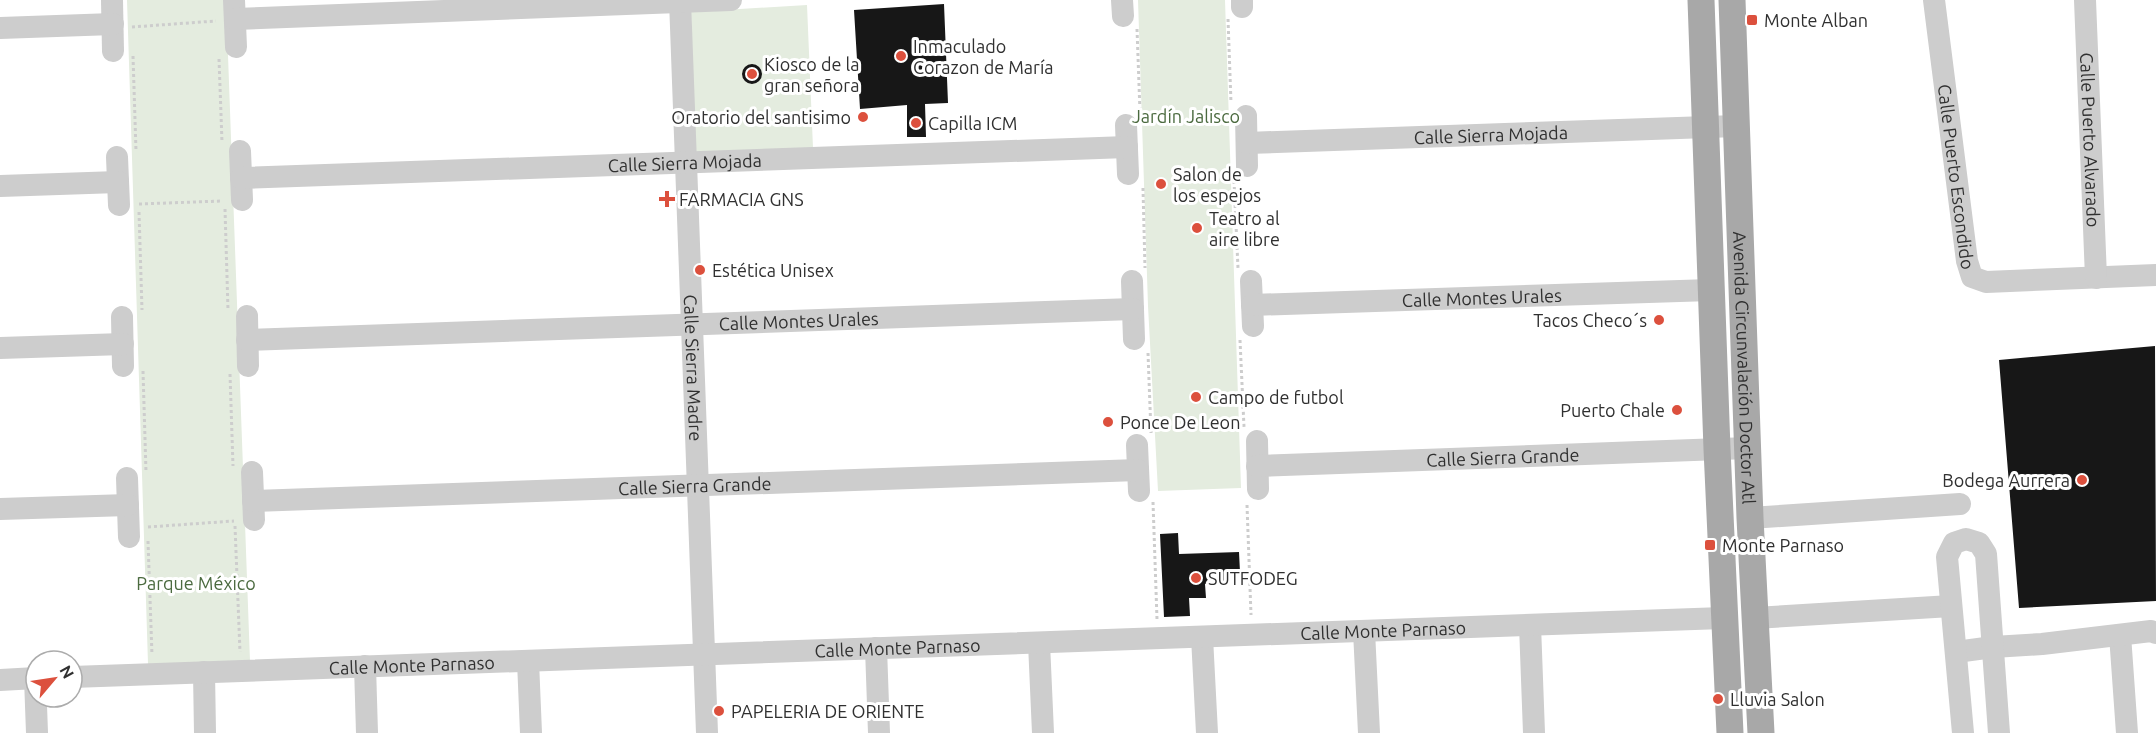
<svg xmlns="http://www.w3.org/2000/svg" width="2156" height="733" viewBox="0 0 2156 733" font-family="Ubuntu,sans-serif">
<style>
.green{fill:#e4ecdf}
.building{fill:#171717}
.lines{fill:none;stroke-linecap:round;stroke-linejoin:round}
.path{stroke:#cdcdcd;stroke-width:3;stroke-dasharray:3 3;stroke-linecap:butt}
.minor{stroke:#cdcdcd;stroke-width:22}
.major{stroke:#a8a8a8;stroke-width:27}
.poi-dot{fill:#dc503d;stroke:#fff;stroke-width:2}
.labels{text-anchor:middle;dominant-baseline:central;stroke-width:6;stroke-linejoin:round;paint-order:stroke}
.poi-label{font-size:18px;fill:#303030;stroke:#fff;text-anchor:start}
.park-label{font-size:18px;fill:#4b6a3f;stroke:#fff}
.street-label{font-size:18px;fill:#303030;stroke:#fff}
</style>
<rect width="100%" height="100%" fill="#fff"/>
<!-- green -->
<path class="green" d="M127 0H226L250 661 148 664Z
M1138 0H1225L1241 488 1158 491 1148 306Z
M807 5 813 148 695 152 691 12Z"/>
<!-- building -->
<path class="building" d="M944 4 948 103 925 104 926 137H907V105L860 109 854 10Z
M742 74a10 10 0 1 1 20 0a10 10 0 1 1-20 0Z
M2155 346 2156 601 2019 608 1999 360Z
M1178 533 1179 554 1239 552 1240 572 1228 573 1229 583 1205 584 1206 598H1189L1190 616 1164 617 1160 534Z"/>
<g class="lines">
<!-- path -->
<path class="path" d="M1228 19 1231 103
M132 27 216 21
M1137 29 1140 112
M133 56 136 151
M219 59 222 142
M1234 181 1238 268
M1143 188 1145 268
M139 204 222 201
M225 209 228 310
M139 212 142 310
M1240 340 1244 427
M1148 353 1151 433
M143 371 146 472
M230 374 233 466
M1153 502 1157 619
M1247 505 1251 615
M235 526 240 652
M148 527 234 521
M148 541 152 655"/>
<!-- minor -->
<g class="minor">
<path d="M112 0 113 51"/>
<path d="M234 0 236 47"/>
<path id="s1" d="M680 0 707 733"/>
<path d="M1122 0 1123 16"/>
<path d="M1242 0V7"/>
<path id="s2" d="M1934 0 1967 261 1972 277 1986 282 2156 275"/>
<path id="s3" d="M2085 0 2096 278"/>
<path d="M235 19 731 0"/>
<path d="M0 28 113 24"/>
<path d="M1246 116 1247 166"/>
<path d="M1126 125 1128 174"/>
<path id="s4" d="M1247 143 1736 126"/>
<path d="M240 151 242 200"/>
<path d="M117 157 119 205"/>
<path id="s5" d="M241 178 1127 147"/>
<path d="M0 186 118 182"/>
<path d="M1132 281 1134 339"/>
<path d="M1251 281 1253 326"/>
<path id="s6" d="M1252 305 1711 290"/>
<path d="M247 316 248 366"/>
<path d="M122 317 123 366"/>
<path id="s7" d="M247 340 1133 309"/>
<path d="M0 348 123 344"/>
<path d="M1257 441 1258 489"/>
<path d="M1137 445 1139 491"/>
<path id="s8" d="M1257 466 1748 448"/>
<path d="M252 472 254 520"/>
<path d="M127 478 129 537"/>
<path id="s9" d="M253 501 1138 470"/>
<path d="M0 509 128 505"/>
<path d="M1750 518 1960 504"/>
<path d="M1755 618 1951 606"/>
<path d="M1530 625 1534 733"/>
<path d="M1364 631 1369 733"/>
<path d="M2120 635 2127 733"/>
<path d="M1202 637 1207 733"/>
<path d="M1039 643 1043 733"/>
<path d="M876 648 879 733"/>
<path d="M1956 652 1993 647 2042 644 2151 631 2156 633"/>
<path d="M528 661 531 733"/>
<path d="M365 666 367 733"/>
<path d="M204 672 205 733"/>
<path id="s10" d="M72 677 1723 618"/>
<path d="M35 678 37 733"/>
<path d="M0 680 36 678"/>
<path d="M1963 733 1947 557 1954 543 1966 539 1979 543 1986 554 1999 733"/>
</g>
<!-- major -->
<g class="major">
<path d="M1701 0 1717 449 1730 733"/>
<path id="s11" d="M1732 0 1750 518 1761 733"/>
</g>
</g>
<!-- markers -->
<g class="poi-dot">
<rect x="1746" y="14" width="12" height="12" rx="3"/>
<circle cx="901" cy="56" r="6"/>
<circle cx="752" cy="74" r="6"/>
<circle cx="863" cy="117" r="6"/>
<circle cx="916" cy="123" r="6"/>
<circle cx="1161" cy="184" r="6"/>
<path d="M664 190h6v6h6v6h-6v6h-6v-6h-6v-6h6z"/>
<circle cx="1197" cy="228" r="6"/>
<circle cx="700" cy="270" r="6"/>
<circle cx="1659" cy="320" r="6"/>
<circle cx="1196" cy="397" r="6"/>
<circle cx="1677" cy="410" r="6"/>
<circle cx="1108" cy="422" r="6"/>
<circle cx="2082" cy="480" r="6"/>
<rect x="1704" y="539" width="12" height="12" rx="3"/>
<circle cx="1196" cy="578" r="6"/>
<circle cx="1718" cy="699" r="6"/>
<circle cx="719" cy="711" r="6"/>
</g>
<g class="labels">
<!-- poi labels -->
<g class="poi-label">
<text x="1764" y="20">Monte Alban</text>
<text x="913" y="46">Inmaculado<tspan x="913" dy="21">Corazon de María</tspan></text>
<text x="764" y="64">Kiosco de la<tspan x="764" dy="21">gran señora</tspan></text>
<text x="851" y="117" text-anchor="end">Oratorio del santisimo</text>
<text x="928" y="123">Capilla ICM</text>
<text x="1173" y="174">Salon de<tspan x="1173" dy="21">los espejos</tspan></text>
<text x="679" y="199">FARMACIA GNS</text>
<text x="1209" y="218">Teatro al<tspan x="1209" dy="21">aire libre</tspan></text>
<text x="712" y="270">Estética Unisex</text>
<text x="1647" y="320" text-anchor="end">Tacos Checo´s</text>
<text x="1208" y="397">Campo de futbol</text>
<text x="1665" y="410" text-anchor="end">Puerto Chale</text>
<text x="1120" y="422">Ponce De Leon</text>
<text x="2070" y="480" text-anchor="end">Bodega Aurrera</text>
<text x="1722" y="545">Monte Parnaso</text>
<text x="1208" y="578">SUTFODEG</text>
<text x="1730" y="699">Lluvia Salon</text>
<text x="731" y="711">PAPELERIA DE ORIENTE</text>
</g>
<!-- park labels -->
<g class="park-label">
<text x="1186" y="116">Jardín Jalisco</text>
<text x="196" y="583">Parque México</text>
</g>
<!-- street labels -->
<g class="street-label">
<text stroke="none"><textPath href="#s4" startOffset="244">Calle Sierra Mojada</textPath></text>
<text stroke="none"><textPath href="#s3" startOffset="140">Calle Puerto Alvarado</textPath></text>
<text stroke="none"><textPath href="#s5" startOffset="444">Calle Sierra Mojada</textPath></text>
<text stroke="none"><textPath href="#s2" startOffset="178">Calle Puerto Escondido</textPath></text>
<text stroke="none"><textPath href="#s6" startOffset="230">Calle Montes Urales</textPath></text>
<text stroke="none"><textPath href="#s7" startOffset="552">Calle Montes Urales</textPath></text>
<text stroke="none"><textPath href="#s1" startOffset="368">Calle Sierra Madre</textPath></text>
<text stroke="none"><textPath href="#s11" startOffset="368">Avenida Circunvalación Doctor Atl</textPath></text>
<text stroke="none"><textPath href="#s8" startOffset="246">Calle Sierra Grande</textPath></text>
<text stroke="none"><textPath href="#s9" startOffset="442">Calle Sierra Grande</textPath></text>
<text stroke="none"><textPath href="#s10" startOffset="1312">Calle Monte Parnaso</textPath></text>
<text stroke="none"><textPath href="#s10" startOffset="826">Calle Monte Parnaso</textPath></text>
<text stroke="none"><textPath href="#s10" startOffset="340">Calle Monte Parnaso</textPath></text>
</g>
</g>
<!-- north arrow -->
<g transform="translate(54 679) rotate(61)"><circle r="28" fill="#ffffff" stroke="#acacac" stroke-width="1.5"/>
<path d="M0-4.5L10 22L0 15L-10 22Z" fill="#dc503d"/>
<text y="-9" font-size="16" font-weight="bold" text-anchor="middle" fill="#303030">N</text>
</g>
</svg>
